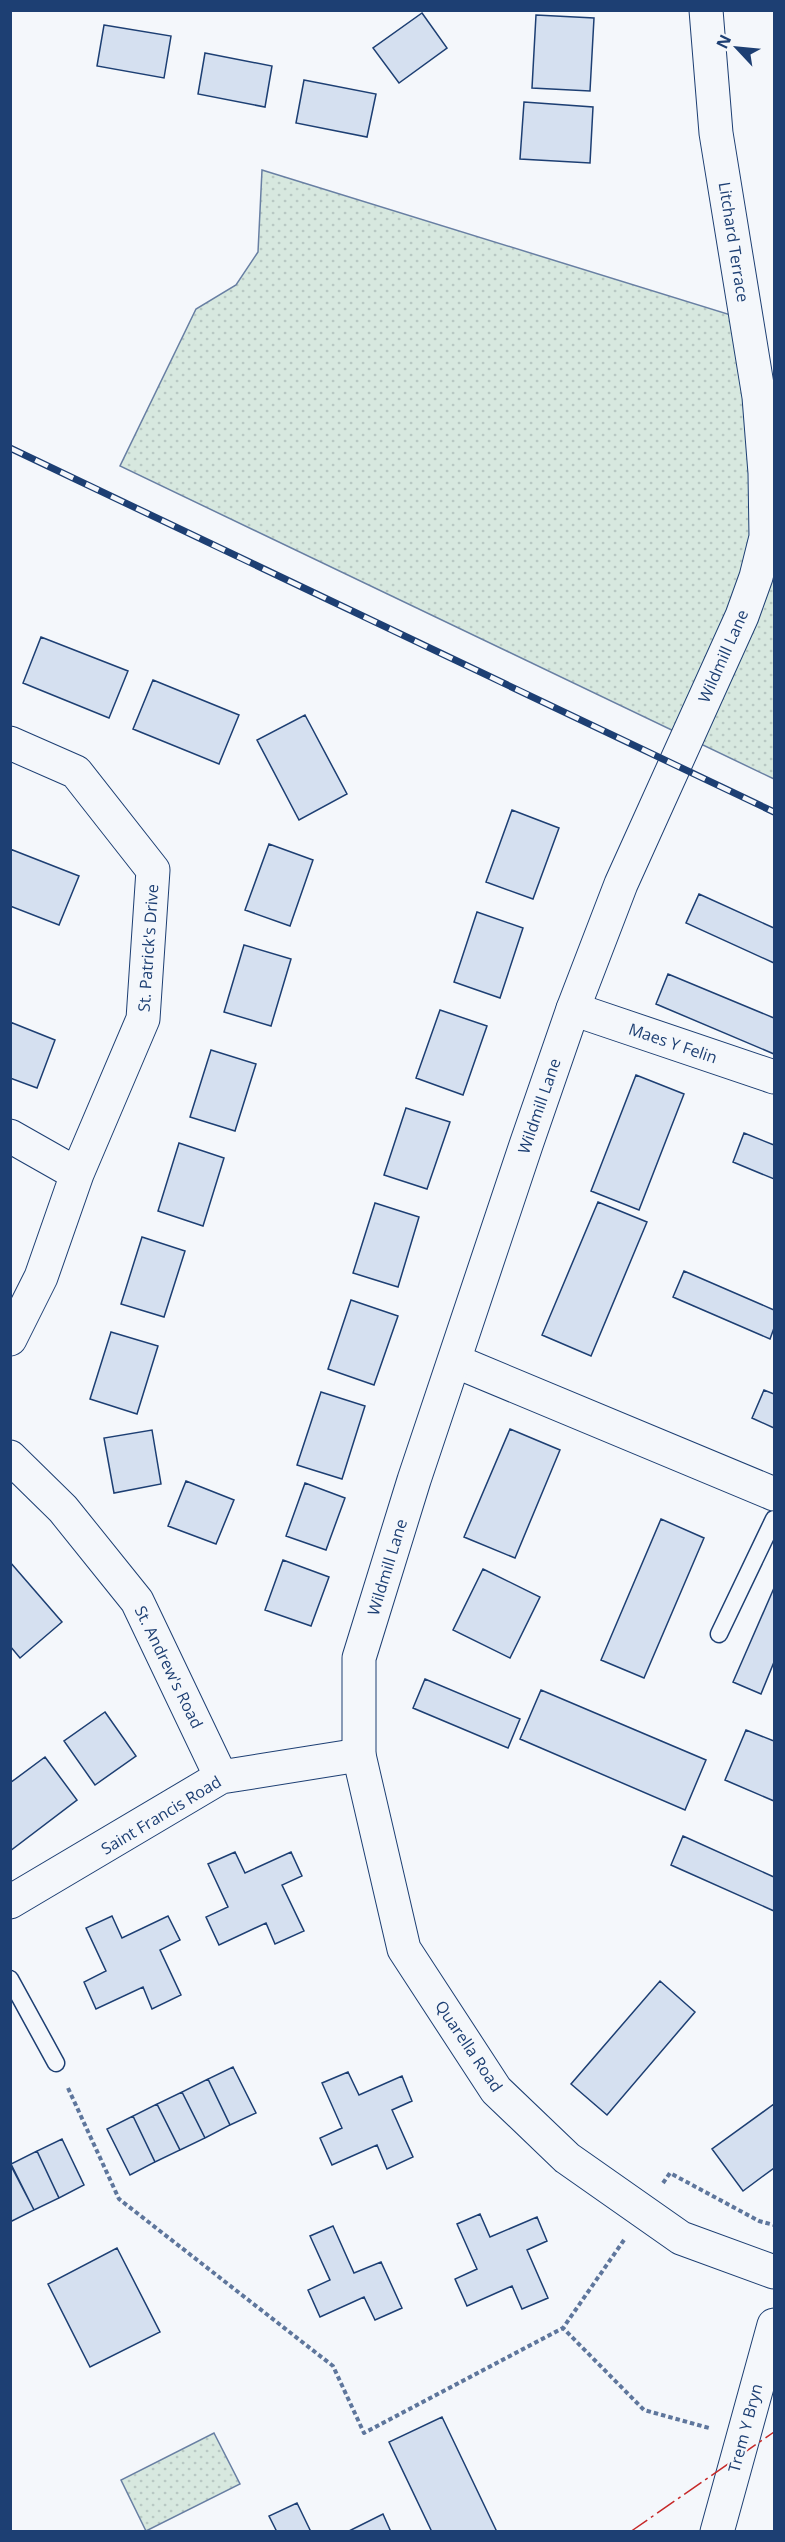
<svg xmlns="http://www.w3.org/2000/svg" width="785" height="2542" viewBox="0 0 785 2542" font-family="'Open Sans',sans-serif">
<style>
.grass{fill:url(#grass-dots);stroke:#687fa3;stroke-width:1.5}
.building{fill:#d5e0f0;stroke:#1d3f73;stroke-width:1.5}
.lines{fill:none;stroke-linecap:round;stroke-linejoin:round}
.lane-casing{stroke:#1d3f73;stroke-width:19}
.street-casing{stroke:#1d3f73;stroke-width:35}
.secondary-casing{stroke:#1d3f73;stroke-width:35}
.path{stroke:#5e769c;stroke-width:4;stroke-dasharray:4.5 3;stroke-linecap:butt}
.lane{stroke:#f4f7fb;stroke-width:16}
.street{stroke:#f4f7fb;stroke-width:33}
.secondary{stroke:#f4f7fb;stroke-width:33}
.rail-casing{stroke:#1d3f73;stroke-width:7}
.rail{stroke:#f4f7fb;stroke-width:4.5;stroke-dasharray:14;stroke-linecap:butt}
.power{stroke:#c62828;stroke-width:1.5;stroke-dasharray:21 4.5 3 4.5;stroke-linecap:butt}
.labels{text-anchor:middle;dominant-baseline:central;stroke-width:4.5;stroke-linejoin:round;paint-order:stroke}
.street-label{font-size:16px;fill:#1d3f73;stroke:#f4f7fb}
</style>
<defs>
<pattern id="grass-dots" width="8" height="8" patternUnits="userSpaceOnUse" patternTransform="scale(1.5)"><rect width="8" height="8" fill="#d7e8df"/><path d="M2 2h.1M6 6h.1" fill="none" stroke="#b8c8c3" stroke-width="1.8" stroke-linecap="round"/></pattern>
</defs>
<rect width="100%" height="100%" fill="#f4f7fb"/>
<!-- grass -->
<path class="grass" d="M262 170 747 320 774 475V779L120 466 196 309 236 285 258 252Z
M214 2433 240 2484 146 2531 121 2480Z"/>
<!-- building -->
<path class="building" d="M422 13 447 48 399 83 373 48Z
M536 15 594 18 590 91 532 88Z
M104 25 171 36 164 78 97 66Z
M205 53 272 66 265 107 198 94Z
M304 80 376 94 367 137 296 123Z
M524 102 593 107 590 163 520 159Z
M41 637 128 671 109 718 23 683Z
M153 680 239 715 219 764 133 729Z
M305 715 347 794 299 820 257 740Z
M512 810 559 828 533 899 486 882Z
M269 844 313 860 290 926 245 910Z
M10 849 79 876 59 925 10 906Z
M699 894 774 928V963L686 923Z
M477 912 523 928 500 998 454 982Z
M244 945 291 959 271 1026 224 1012Z
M668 974 774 1018V1054L656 1004Z
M440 1010 487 1026 463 1095 416 1078Z
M10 1022 55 1040 37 1088 10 1078Z
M211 1050 256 1064 235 1131 190 1117Z
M636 1075 684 1094 639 1210 591 1191Z
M406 1108 450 1122 427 1189 384 1175Z
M744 1133 774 1145V1179L733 1162Z
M179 1143 224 1158 203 1226 158 1211Z
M598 1202 647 1222 591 1356 542 1335Z
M375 1203 419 1217 398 1287 353 1273Z
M142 1237 185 1251 164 1317 121 1304Z
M684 1271 774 1310V1328L770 1339 673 1297Z
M351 1300 398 1316 374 1385 328 1369Z
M111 1332 158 1346 137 1414 90 1399Z
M764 1390 774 1394V1428L752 1418Z
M321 1392 365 1406 342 1479 297 1465Z
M510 1429 560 1450 515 1558 464 1537Z
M152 1430 161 1484 114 1493 104 1438Z
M186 1481 234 1500 216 1544 168 1526Z
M305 1483 345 1498 326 1550 286 1536Z
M661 1519 704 1538 644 1678 601 1660Z
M283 1560 329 1577 311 1626 265 1610Z
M10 1562 62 1622 20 1658 10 1646Z
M483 1569 540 1597 510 1658 453 1630Z
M774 1588V1662L761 1694 733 1682Z
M425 1679 520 1719 508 1748 413 1708Z
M541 1690 706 1760 685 1810 520 1739Z
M105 1712 136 1756 95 1785 64 1741Z
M746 1730 774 1741V1801L725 1780Z
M45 1757 77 1800 10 1851V1783Z
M683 1836 774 1877V1911L671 1865Z
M235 1852 245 1873 291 1852 302 1876 282 1885 304 1931 275 1944 266 1923 219 1945 206 1917 228 1907 208 1864Z
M112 1916 122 1938 168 1916 180 1940 160 1950 181 1995 152 2009 143 1987 96 2009 84 1982 106 1971 86 1928Z
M660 1981 695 2012 607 2115 571 2084Z
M233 2067 256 2113 230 2125 208 2079Z
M348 2072 359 2095 402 2076 412 2101 392 2110 413 2157 387 2169 377 2145 332 2165 320 2138 342 2128 322 2083Z
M208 2079 230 2125 205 2138 182 2092Z
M182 2092 205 2138 180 2150 157 2104Z
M157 2104 180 2150 155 2162 133 2116Z
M774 2104V2168L743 2191 712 2149Z
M133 2116 155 2162 130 2175 107 2129Z
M62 2139 84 2185 59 2198 37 2151Z
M37 2151 59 2198 34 2210 11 2164Z
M10 2164 34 2210 10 2222Z
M480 2214 490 2237 537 2217 547 2241 527 2250 548 2298 522 2309 512 2286 467 2306 455 2279 477 2269 457 2224Z
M333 2226 354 2273 381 2262 402 2308 375 2320 364 2297 320 2317 308 2290 330 2280 310 2236Z
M117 2248 160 2332 90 2367 48 2284Z
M442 2417 497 2532H432L389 2442Z
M297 2503 311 2532H277L269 2516Z
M383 2514 391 2532H347Z"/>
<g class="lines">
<!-- lane casing -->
<g class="lane-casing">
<path id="lane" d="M719 1634 774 1519
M10 1979 56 2063"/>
</g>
<!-- street casing -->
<g class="street-casing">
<path id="street" d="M10 743 76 772 153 870 143 1019 77 1174 41 1277 10 1339
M573 1009 774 1077
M10 1136 77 1174
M455 1361 774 1494
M10 1457 63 1509 137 1601 221 1777
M10 1902 221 1777 359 1755
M717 2532 774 2325"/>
</g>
<!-- secondary casing -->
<g class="secondary-casing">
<path id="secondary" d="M706 10 716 133 759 397 765 473 766 537 756 577 742 616 621 884 573 1009 526 1145 414 1480 359 1658V1755L404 1949 496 2090 567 2158 681 2238 774 2272"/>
</g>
<!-- path -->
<path class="path" d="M68 2088 119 2199 333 2366 364 2433 563 2328
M663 2183 670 2173 759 2221 774 2225
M624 2240 563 2328 644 2410 709 2428"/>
<!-- lane -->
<use href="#lane" class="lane"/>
<!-- street -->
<use href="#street" class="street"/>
<!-- secondary -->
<use href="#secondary" class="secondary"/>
<!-- rail casing -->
<g class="rail-casing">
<path id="rail" d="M10 448 774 812"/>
</g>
<!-- rail -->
<use href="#rail" class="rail"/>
<!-- power -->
<path class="power" d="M630 2532 774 2432"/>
</g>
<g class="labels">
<!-- street labels -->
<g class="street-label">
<text transform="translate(734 242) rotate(81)">Litchard Terrace</text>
<text transform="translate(723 656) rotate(-66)">Wildmill Lane</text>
<text transform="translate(148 948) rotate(-86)">St. Patrick's Drive</text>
<text transform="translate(673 1043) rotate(19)">Maes Y Felin</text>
<text transform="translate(539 1106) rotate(-71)">Wildmill Lane</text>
<text transform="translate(387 1567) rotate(-73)">Wildmill Lane</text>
<text transform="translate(169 1667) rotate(64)">St. Andrew's Road</text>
<text transform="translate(161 1815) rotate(-31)">Saint Francis Road</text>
<text transform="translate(469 2046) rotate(56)">Quarella Road</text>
<text transform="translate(745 2428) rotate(-75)">Trem Y Bryn</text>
</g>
</g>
<!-- border -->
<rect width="785" height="2542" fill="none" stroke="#1d3f73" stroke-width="24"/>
<!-- north arrow -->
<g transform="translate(737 48) rotate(296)" stroke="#f4f7fb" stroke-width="4.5" paint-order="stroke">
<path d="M0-4.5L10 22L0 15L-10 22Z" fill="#1d3f73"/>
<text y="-9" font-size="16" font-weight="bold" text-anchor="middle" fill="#1d3f73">N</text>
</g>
</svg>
